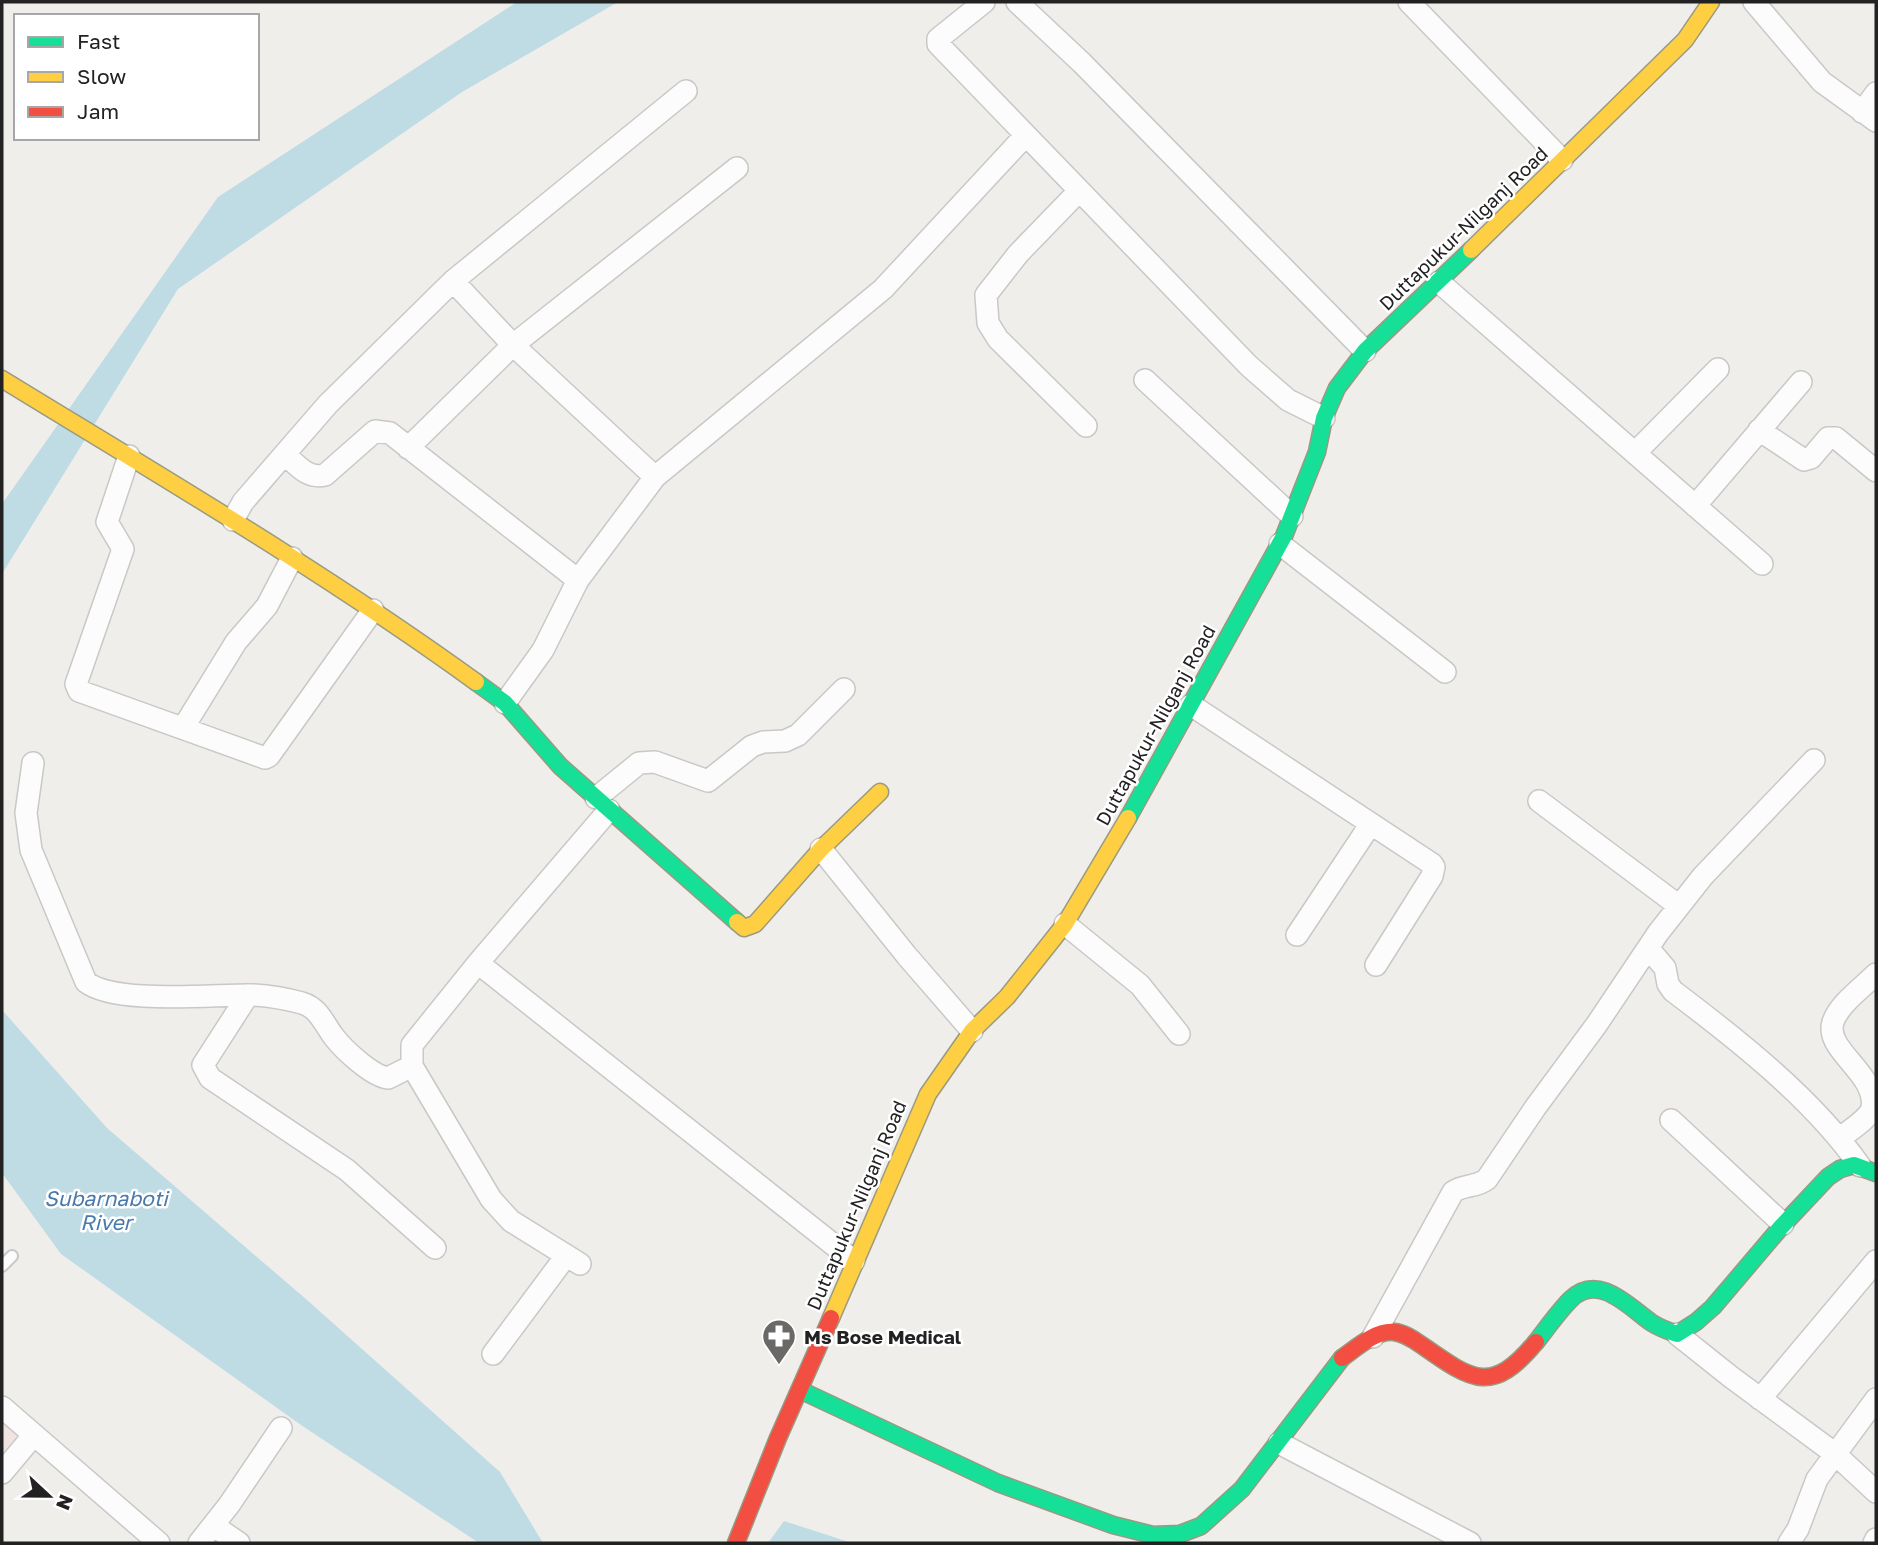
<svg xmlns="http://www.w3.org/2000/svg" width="1878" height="1545" viewBox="0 0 1878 1545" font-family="'Golos Text',sans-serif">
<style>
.commercial{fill:#f1e3e1}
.water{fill:#bfdbe3}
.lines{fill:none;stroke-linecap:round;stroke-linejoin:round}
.lane-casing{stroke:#c9c8c7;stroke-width:14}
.street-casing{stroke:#c9c8c7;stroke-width:24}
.fast-casing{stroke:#999a82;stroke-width:19}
.slow-casing{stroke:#999a82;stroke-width:19}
.jam-casing{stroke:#999a82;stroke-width:19}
.lane{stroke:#fdfcfc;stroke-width:10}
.street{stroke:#fdfcfc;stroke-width:21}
.fast{stroke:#16e098;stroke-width:16}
.slow{stroke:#ffcf43;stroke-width:16}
.jam{stroke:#f24e42;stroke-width:16}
.labels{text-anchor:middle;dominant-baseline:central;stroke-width:5;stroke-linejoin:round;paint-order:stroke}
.street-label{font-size:19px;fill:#222;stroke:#fff}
.poi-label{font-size:19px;font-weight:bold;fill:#222;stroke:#fff;text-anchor:start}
.water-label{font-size:21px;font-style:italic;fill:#4a7aab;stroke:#fff}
</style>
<rect width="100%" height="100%" fill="#f0eeeb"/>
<!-- commercial -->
<path class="commercial" d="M2 1421 20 1437 2 1458Z"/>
<!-- water -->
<path class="water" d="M517 2H618L462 92 178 289 2 574V504L218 197Z
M2 1010 107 1128 307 1300 500 1472 543 1543H479L301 1425 61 1254 2 1173Z
M784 1521 852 1543H768Z"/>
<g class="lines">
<!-- lane casing -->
<g class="lane-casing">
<path id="lane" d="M2 1266 12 1256"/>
</g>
<!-- street casing -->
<g class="street-casing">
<path id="street" d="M984 2 938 39V44L1249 366 1288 400 1324 418
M1017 2 1082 63 1365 351
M1409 2 1562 160
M1754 2 1822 82 1876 121
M1862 112 1876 93
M1078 192 1018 254 986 295 988 323 998 339 1086 426
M453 281 513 345 655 477
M1439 282 1762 564
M1145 380 1292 516
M1759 430 1804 460 1811 458 1828 438H1836L1876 471
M408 448 513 345 737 168
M1635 453 1718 369
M285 454C297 465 307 479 325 475L375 431 390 433 578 580
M129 456 107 522 123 549 76 684 79 691 265 758 269 756 373 610
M1695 506 1801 382
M233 520 243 502 328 404 453 281 686 91
M1280 544 1445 672
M505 703 543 650 578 580 655 477 883 289 1025 136
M1191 705 1432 864 1434 867 1432 876 1376 965
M183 728 236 642 267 606 292 558
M33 763 26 813 31 850 86 982C116 1005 215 994 254 995 270 996 287 999 302 1003 319 1008 324 1024 334 1037 344 1050 372 1076 388 1078L412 1066
M596 798 639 763 655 762 708 781 752 746 763 742 785 741 798 735 844 689
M1539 801 1679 906
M821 849 907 956 972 1031
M1065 924 1140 985 1179 1034
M1297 935 1370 825
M1648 948 1665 968 1668 984 1673 991C1738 1040 1813 1099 1860 1166
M478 963 854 1261
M248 995 203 1065 210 1078 347 1170 435 1248
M1671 1120 1783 1224
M1840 1138C1850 1130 1867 1120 1872 1109 1878 1073 1824 1051 1833 1022 1839 1004 1863 987 1876 974
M580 1264 511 1221 500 1209 491 1199 412 1066V1045L478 963 609 810
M1677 1334 1731 1377 1834 1453 1876 1492
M1373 1337 1453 1192C1464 1184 1476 1188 1487 1179L1535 1108 1597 1024 1658 933 1703 876 1814 760
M493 1354 566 1256
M1760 1399 1876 1261
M2 1407 159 1543
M1279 1443 1470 1543
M2 1473 33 1436
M214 1526 239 1543
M199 1543 229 1505 281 1428
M1789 1543 1798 1529 1817 1479 1876 1399
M1874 1543 1876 1539"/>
</g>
<!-- fast casing -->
<g class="fast-casing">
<path id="fast" d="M476 682 505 703 560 766 737 922
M1128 818 1284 536 1317 452 1324 418 1337 388 1365 351 1471 250
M1536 1342C1547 1328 1558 1312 1571 1299 1599 1272 1630 1308 1652 1323 1660 1328 1668 1331 1677 1334L1696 1322 1713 1307 1781 1227 1828 1177 1840 1169 1854 1165 1876 1173
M800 1390 998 1483 1113 1525 1153 1535 1180 1534 1201 1526 1242 1489 1342 1358"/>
</g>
<!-- slow casing -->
<g class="slow-casing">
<path id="slow" d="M1471 250 1685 40 1711 2
M2 379C162 477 324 572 476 682
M737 922 744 928 755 924 821 849 880 792
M831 1318 928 1094 972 1031 1007 997 1065 924 1128 818"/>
</g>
<!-- jam casing -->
<g class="jam-casing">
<path id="jam" d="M1342 1358C1356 1348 1376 1330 1394 1332 1405 1333 1414 1340 1423 1346 1473 1381 1492 1395 1536 1342
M736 1543 778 1438 831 1318"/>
</g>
<!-- lane -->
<use href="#lane" class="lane"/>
<!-- street -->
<use href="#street" class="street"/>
<!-- fast -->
<use href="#fast" class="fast"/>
<!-- slow -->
<use href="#slow" class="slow"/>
<!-- jam -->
<use href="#jam" class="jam"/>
</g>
<!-- icons -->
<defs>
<g id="pharmacy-pin" transform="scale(1.75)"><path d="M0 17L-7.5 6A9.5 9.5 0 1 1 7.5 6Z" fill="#6a6968" stroke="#fff"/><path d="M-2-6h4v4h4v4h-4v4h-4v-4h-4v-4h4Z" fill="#fff"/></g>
</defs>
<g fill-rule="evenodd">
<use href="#pharmacy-pin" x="779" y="1336"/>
</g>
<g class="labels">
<!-- street labels -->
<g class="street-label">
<text transform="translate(1463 228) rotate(-44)">Duttapukur-Nilganj Road</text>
<text transform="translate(1155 725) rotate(-61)">Duttapukur-Nilganj Road</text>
<text transform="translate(856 1205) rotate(-67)">Duttapukur-Nilganj Road</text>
</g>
<!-- poi labels -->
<g class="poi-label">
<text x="804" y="1336">Ms Bose Medical</text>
</g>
<!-- water labels -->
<g class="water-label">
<text x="106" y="1198">Subarnaboti<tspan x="106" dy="24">River</tspan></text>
</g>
</g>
<!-- border -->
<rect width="1878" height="1545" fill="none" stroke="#222222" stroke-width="7"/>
<!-- legend -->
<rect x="14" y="14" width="245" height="126" fill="#ffffff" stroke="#a7a7a7" stroke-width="2"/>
<rect x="28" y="37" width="35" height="10" fill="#16e098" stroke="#a7a7a7" stroke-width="2"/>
<text x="77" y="49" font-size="21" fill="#222222">Fast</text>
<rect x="28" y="72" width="35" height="10" fill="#ffcf43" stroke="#a7a7a7" stroke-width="2"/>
<text x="77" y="84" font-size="21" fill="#222222">Slow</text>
<rect x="28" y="107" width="35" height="10" fill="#f24e42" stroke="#a7a7a7" stroke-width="2"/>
<text x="77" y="119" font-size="21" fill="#222222">Jam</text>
<!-- north arrow -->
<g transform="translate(49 1496) rotate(112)" stroke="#ffffff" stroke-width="5" paint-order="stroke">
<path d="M0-5L12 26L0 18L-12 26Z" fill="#222222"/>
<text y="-10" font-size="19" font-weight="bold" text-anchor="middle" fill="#222222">N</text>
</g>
</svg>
